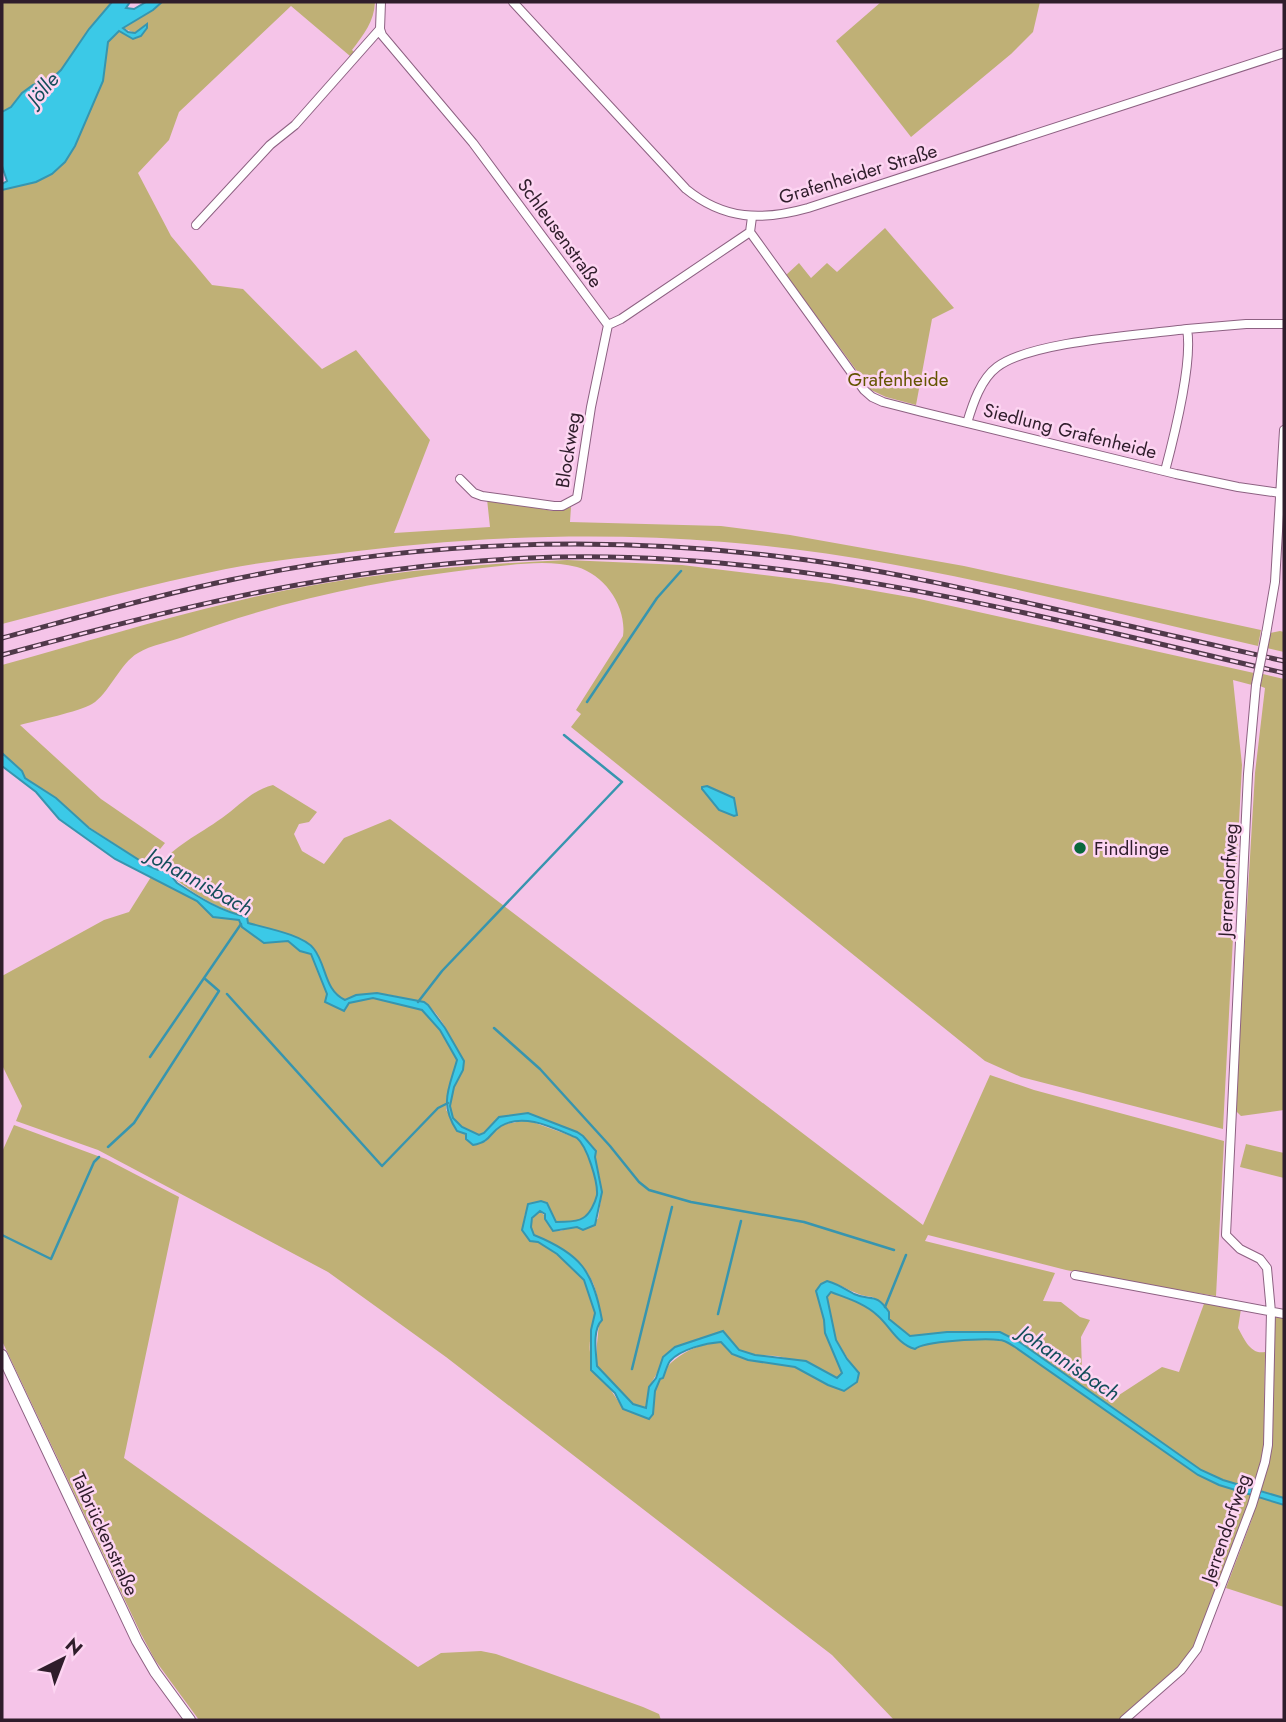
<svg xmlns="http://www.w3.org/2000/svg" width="1286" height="1722" viewBox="0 0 1286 1722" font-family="Jost,sans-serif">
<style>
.green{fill:#bfb076}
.water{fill:#3bc9e7;stroke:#3795af;stroke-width:2}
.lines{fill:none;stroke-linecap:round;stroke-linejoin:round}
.stream{stroke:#3795af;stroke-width:2.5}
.minor-casing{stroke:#8d6182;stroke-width:10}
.secondary-casing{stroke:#8d6182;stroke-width:12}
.minor{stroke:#fff;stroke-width:8}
.secondary{stroke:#fff;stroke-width:10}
.rail-casing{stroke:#50394a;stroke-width:5}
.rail{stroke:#fdd5f2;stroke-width:2.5;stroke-dasharray:8;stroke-linecap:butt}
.minor-bridge-casing{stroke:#8d6182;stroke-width:10;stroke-linecap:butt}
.minor-bridge{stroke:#fff;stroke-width:8}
.poi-dot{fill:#09683c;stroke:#fdd5f2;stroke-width:2.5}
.labels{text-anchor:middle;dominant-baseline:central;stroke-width:5;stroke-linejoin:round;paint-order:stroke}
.street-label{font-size:19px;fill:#2f1d2b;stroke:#fdd5f2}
.park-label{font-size:19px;fill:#645401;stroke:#fdd5f2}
.poi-label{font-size:19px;fill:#2f1d2b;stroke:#fdd5f2;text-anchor:start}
.water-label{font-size:21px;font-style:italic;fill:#144e5b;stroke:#fdd5f2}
</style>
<rect width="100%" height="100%" fill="#f5c4e8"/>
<!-- green -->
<path class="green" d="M2 2H112L89 29 61 70 50 80 33 85 22 93 11 107 2 112Z
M162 2H375C374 22 364 34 352 50L354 52 350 56 291 6 179 112 169 140 138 173 171 236 212 285 243 289 322 369 356 350 430 440 394 533 490 527 487 499 553 511 571 507 570 522 721 526 790 535 964 566 1261 630 1258 646C1082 606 904 556 724 542 593 531 463 537 334 554 298 558 261 562 226 569 150 584 76 605 2 624V190L52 174 65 162 103 81 108 42 119 31 133 39 135 33 123 28 153 10Z
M881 2H1040L1033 32 1011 54 911 137 836 41Z
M885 228 954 308 932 319 916 405 886 397 871 390 786 275 799 263 811 278 827 263 837 272Z
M567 560 682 565 829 583 915 598 1254 673 1252 685 1233 680 1242 765 1223 1129 1021 1077 985 1061 571 727 581 714 576 710 623 636C627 607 605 575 577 567 547 559 512 565 482 568 379 580 279 601 183 637 169 642 151 645 138 653 120 663 109 694 92 704 78 712 38 720 20 725L101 799 165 843 147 865 78 820 56 798 25 778 22 771 2 753V665C79 644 156 620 233 602 343 575 454 565 567 560Z
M1280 631 1284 632V652L1267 648 1270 633Z
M1263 674 1284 679V1110L1241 1116 1235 1110 1255 773 1265 688 1260 686Z
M273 785 317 812 309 822 299 824 294 834 302 851 324 864 344 838 390 819 923 1225 990 1075 1034 1090 1224 1141 1216 1296 1132 1283 1066 1270 928 1235 925 1241 1055 1273 1043 1301 1061 1302 1080 1317 1090 1320 1081 1337 1082 1373 1119 1395 1162 1367 1179 1372 1205 1301 1241 1309 1238 1328C1244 1338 1250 1355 1265 1352L1264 1447 1254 1489 1223 1480 1201 1470 1005 1335 1000 1332H947L910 1336 888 1319 873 1297C855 1296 844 1285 827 1281L820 1308 824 1320 825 1333 842 1373 837 1378 802 1362 777 1356 755 1355 739 1350 723 1331 686 1343 660 1368 649 1387 646 1408 633 1405 597 1366C595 1349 599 1333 599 1317 600 1272 573 1251 534 1235 530 1225 530 1218 540 1211L560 1231 598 1219 602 1192 600 1179 595 1157 577 1132 527 1113 499 1117 484 1133 479 1135 462 1127 453 1118 450 1106 454 1087 463 1070C456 1048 447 1024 430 1007 426 1003 420 1002 415 1001 390 994 368 989 345 1000 324 990 327 966 314 949 303 935 266 928 248 923V918C212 906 190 892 162 868L155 869C174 846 198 835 222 818 239 806 252 790 273 785Z
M151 877 197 901 213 917 239 920 242 927 264 943 288 941 300 951 311 954 327 994 349 1003 373 998 422 1010 440 1030 457 1060 447 1096 446 1110 466 1134 485 1142 501 1125 527 1120 577 1138C587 1146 599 1182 597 1195 595 1203 590 1214 583 1219 576 1223 564 1221 556 1222L547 1203 525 1214 522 1230C550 1251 590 1270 595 1308 596 1322 588 1337 590 1352 593 1367 615 1394 623 1409L653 1414C654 1407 653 1399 655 1392 661 1361 692 1344 721 1342L732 1354 795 1367 828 1385 844 1391 857 1382 850 1362 836 1340 827 1297 830 1292C846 1298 863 1303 876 1314 888 1324 896 1337 908 1347L943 1341 1001 1339 1015 1346 1198 1475 1219 1485 1252 1495 1190 1656 1119 1720H894L832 1655 446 1357 328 1272 98 1150 16 1121 22 1106 2 1065V976L104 920 129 912Z
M14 1125 106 1159 179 1197 124 1458 418 1667 441 1653 481 1651 496 1654 643 1707 659 1714 661 1720H199L155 1660 141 1634 2 1341V1152Z
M1246 1144 1284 1153V1178L1240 1167Z
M1275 1316 1284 1318V1498L1259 1490 1271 1447Z
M1257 1497 1284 1505V1607L1226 1588 1252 1519Z"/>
<!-- water -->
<path class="water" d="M112 2H130L126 8 134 9 146 2H162L153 10 123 28 128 32 135 33 147 24V28L141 36 133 39 119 31 108 42 103 81 75 146 65 162 52 174 36 182 2 190V184L7 181 2 166V112L11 107 22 93 33 85 50 80 61 70 89 29Z
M2 753 22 771 25 778 56 798 89 828 147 865 158 870 165 868 172 872V877L177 883C200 898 220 911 247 917L248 923C266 928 304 935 314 949 327 966 324 990 345 1000L356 995 377 993 424 1002 428 1005 445 1028 464 1061 463 1070 454 1087 450 1106 453 1118 462 1127 479 1135 484 1133 499 1117 528 1113 577 1132 583 1136 596 1151 595 1157 602 1192 595 1225 583 1230 577 1227 553 1231 545 1219V1214L540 1211 532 1218 531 1227 534 1235C581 1254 593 1271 602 1320 592 1330 596 1352 597 1366L633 1404 646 1408 649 1387 656 1378 663 1357 675 1347 723 1331 739 1350 755 1355 806 1361 837 1378 842 1373 825 1333 824 1320 816 1291 821 1284 827 1281C838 1284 845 1289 854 1294 871 1302 875 1291 889 1312V1319L910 1336 947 1332H1000L1018 1341 1201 1470 1223 1480 1284 1498V1505L1219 1485 1198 1475 1015 1347C1010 1344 1005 1340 999 1340 986 1338 923 1341 915 1349 897 1344 890 1326 877 1315 864 1303 846 1298 831 1292L827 1297 836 1340 847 1359 859 1373 857 1382 844 1391 828 1385 795 1367 748 1360 732 1354 721 1342C706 1343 681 1349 670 1361 667 1365 665 1373 663 1378L660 1379 655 1391 653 1414 649 1419 623 1409 615 1393 591 1370V1330L595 1313 584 1280 557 1254 538 1242 530 1241 522 1230 528 1204 541 1201 547 1203 556 1222C565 1221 576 1223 583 1218 590 1214 595 1203 597 1195 598 1182 587 1146 577 1138 555 1129 525 1112 501 1126 488 1134 492 1141 473 1145L466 1139V1134L457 1131C439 1103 449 1089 457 1060L440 1030 422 1010 373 998 349 1003 344 1011 325 1002 327 994 311 954 300 951 288 941 264 943 242 927 239 920 213 917 197 901 115 859 59 819 36 792 2 766Z
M707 786 734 798 737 815 734 816 719 810 702 789V787Z"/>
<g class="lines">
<!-- stream -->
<path class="stream" d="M587 702 657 598 681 571
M227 994 382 1166 438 1108 448 1103
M418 1002 442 971 622 782 564 735
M494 1028 540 1069 610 1146 639 1182 649 1190 691 1202 804 1222 894 1250
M150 1057 241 924
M108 1147 134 1123 219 991 204 978
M2 1235 51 1259 94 1162 99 1157
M885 1307 906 1255
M718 1314 741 1221
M632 1369 672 1207"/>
<!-- minor casing -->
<g class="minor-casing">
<path id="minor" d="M381 2 380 29 382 35 473 143 608 325
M513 2 686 189C724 220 762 221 808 208L1284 53
M752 217 750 232 864 390 872 397 883 402 922 412 1176 474 1238 487 1280 493
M196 225 270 145 295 125 380 29
M608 325 621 319 750 232
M1187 329 1246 324H1284
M967 423C973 403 981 379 997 367 1031 341 1142 335 1187 329 1193 362 1174 437 1165 471
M460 479 474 493 482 496 554 506H562L577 498 591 407 608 325
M1266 634 1275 582 1284 430
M1075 1275 1284 1314
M1124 1720 1181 1670 1197 1649 1252 1505 1265 1462 1268 1445 1271 1312 1267 1268 1260 1259 1240 1249 1226 1235 1248 774 1256 685"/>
</g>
<!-- secondary casing -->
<g class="secondary-casing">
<path id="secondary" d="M2 1355 137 1641 155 1672 190 1720"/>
</g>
<!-- minor -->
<use href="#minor" class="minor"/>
<!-- secondary -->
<use href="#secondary" class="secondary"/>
<!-- rail casing -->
<g class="rail-casing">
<path id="rail" d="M2 638C77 618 153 596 230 580 414 541 605 534 791 558 875 568 958 587 1041 606 1122 624 1203 643 1284 661
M2 655C179 607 344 566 529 558 785 546 1036 616 1284 673"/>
</g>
<!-- rail -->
<use href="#rail" class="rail"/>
<!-- minor-bridge casing -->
<g class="minor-bridge-casing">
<path id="minor-bridge" d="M1256 685 1266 634"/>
</g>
<!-- minor-bridge -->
<use href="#minor-bridge" class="minor-bridge"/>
</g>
<!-- markers -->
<circle class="poi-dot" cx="1080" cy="848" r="7"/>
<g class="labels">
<!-- street labels -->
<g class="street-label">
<text transform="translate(858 174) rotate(-17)">Grafenheider Straße</text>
<text transform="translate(560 233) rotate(54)">Schleusenstraße</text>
<text transform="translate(1070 431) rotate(14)">Siedlung Grafenheide</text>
<text transform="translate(568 450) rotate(-81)">Blockweg</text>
<text transform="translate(1228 880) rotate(-87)">Jerrendorfweg</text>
<text transform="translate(1226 1528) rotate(-71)">Jerrendorfweg</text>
<text transform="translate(105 1534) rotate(65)">Talbrückenstraße</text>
</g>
<!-- park labels -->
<g class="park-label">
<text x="898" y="379">Grafenheide</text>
</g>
<!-- poi labels -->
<g class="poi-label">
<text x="1094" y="848">Findlinge</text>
</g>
<!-- water labels -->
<g class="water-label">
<text transform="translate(43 89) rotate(-49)">Jölle</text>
<text transform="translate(200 882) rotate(29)">Johannisbach</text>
<text transform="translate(1069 1363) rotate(34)">Johannisbach</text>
</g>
</g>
<!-- border -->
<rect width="1286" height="1722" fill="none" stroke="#2f1d2b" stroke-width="7"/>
<!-- north arrow -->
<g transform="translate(63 1659) rotate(42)" stroke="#fdd5f2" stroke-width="5" paint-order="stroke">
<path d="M0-5L12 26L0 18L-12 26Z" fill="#2f1d2b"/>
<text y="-10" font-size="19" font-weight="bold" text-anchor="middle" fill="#2f1d2b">N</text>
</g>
</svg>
